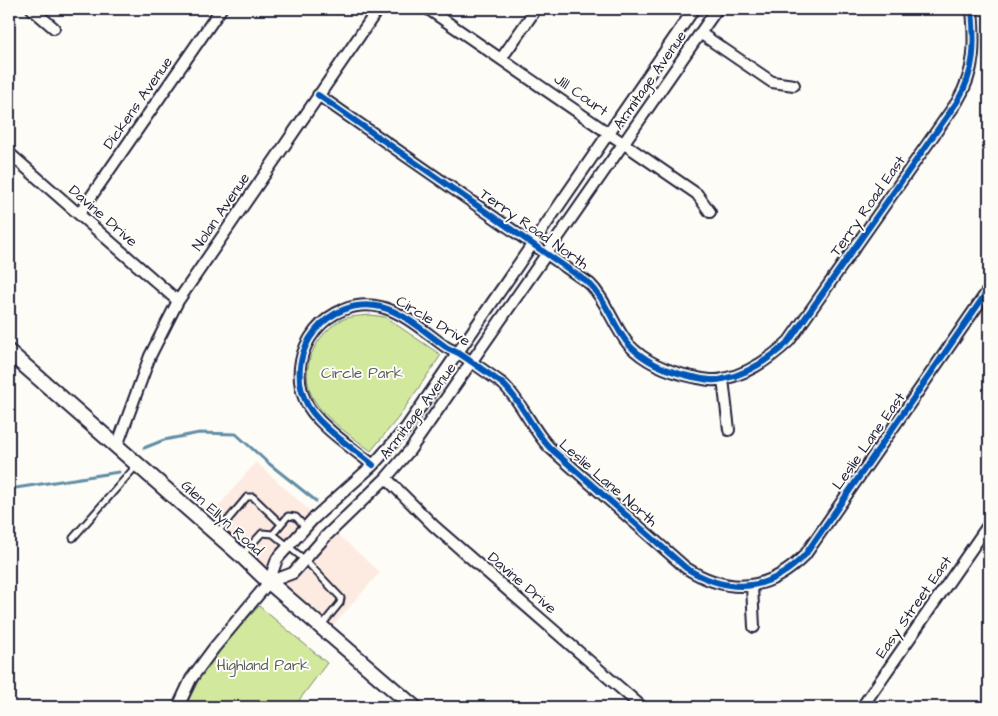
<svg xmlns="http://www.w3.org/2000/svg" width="998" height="716" viewBox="0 0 998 716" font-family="'Architects Daughter',sans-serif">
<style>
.built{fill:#fdebe2}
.green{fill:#d1e89d;stroke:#7a856c}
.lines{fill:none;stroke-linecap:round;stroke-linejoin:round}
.stream{stroke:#628ea5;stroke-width:3}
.lane-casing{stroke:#22223b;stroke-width:9}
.street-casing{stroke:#22223b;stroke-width:14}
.secondary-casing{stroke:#22223b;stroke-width:18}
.lane{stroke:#fdfcf7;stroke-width:5}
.street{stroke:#fdfcf7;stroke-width:10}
.secondary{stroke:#fdfcf7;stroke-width:14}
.cycleway-casing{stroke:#fdfcf7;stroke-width:9}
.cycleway{stroke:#0057b8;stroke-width:6}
.labels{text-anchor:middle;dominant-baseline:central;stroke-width:4;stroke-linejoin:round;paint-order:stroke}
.street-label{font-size:15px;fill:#22223b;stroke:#fdfcf7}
.park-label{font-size:15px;fill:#575d58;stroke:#fdfcf7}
</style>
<rect width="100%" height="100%" fill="#fdfcf7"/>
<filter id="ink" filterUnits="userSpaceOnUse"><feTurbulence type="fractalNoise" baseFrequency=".02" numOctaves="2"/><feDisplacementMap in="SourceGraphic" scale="10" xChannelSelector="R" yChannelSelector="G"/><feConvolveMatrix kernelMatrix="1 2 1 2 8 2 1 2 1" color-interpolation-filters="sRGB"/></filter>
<g filter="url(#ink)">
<!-- built -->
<path class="built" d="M256 462 322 522 269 578 205 522Z
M328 526 380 572 330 629 275 580Z"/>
<!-- green -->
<path class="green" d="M371 315 385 317 441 355 398 418 371 451C355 439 329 421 318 406 298 380 308 347 331 327 334 325 337 322 341 320 350 316 361 316 371 315Z
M259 606 327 663 294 707H185L208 662Z"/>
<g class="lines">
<!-- stream -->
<path class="stream" d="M144 448 164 440 199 433 236 434 267 462 316 501
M9 489 119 472"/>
<!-- lane casing -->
<g class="lane-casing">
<path id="lane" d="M217 533 247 497H253L281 524
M273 534 288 516 296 517 305 527
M73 538 137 465
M242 555 262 533 273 534 305 560 341 598 340 603 322 625"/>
</g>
<!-- street casing -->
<g class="street-casing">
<path id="street" d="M32 9 54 28
M428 9 697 194 710 212
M700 33 772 82 794 85
M501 59 536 9
M318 95 590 284C607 301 613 326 629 345 646 363 669 372 693 377 703 379 713 382 723 379 748 374 771 358 789 341L957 102C976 70 975 44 972 9
M9 153 178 301
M79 214 221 9
M723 379 729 430
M117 446 150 356 178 301 378 9
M373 465C354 449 314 423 305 400 284 351 328 295 381 307 405 313 426 333 446 347 451 350 455 351 460 354 475 364 489 374 503 384 522 402 531 428 549 447L686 568C729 595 769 592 805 555L989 289
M386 478 434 526 642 707
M269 582 293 573 326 536 386 478 410 450 717 9
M752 586 754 627
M178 707 191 679 214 648 269 582 277 559 313 519 373 465 406 428 694 9
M862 707 989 524"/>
</g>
<!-- secondary casing -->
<g class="secondary-casing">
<path id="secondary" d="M9 352 242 556 269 582 414 707"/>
</g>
<!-- lane -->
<use href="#lane" class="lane"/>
<!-- street -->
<use href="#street" class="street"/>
<!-- secondary -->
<use href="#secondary" class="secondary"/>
<!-- cycleway casing -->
<g class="cycleway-casing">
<path id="cycleway" d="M318 95 590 284C607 301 613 326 629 345 646 363 669 372 693 377 703 379 713 382 723 379 748 374 771 358 789 341L957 102C976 70 975 44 972 9
M373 465C354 449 314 423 305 400 284 351 328 295 381 307 405 313 426 333 446 347 451 350 455 351 460 354 475 364 489 374 503 384 522 402 531 428 549 447L686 568C729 595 769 592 805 555L989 289"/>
</g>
<!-- cycleway -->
<use href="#cycleway" class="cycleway"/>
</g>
</g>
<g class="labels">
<!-- street labels -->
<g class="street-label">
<text transform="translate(650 80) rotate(-55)">Armitage Avenue</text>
<text transform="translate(581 95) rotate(35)">Jill Court</text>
<text transform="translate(138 103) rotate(-55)">Dickens Avenue</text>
<text transform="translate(868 206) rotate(-55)">Terry Road East</text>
<text transform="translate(221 212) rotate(-56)">Nolan Avenue</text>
<text transform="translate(103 216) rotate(41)">Davine Drive</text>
<text transform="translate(534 229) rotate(35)">Terry Road North</text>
<text transform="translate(433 321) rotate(31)">Circle Drive</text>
<text transform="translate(418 411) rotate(-53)">Armitage Avenue</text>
<text transform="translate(869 441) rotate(-55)">Leslie Lane East</text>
<text transform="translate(608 483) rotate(41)">Leslie Lane North</text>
<text transform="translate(222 518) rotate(42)">Glen Ellyn Road</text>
<text transform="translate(522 583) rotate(41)">Davine Drive</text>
<text transform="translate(914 607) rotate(-55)">Easy Street East</text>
</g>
<!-- park labels -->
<g class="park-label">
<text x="362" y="373">Circle Park</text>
<text x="263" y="665">Highland Park</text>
</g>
</g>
<!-- margin -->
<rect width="998" height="716" fill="none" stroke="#fdfcf7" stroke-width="30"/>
<rect x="15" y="15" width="968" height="686" fill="none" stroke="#22223b" stroke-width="2" filter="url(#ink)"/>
</svg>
